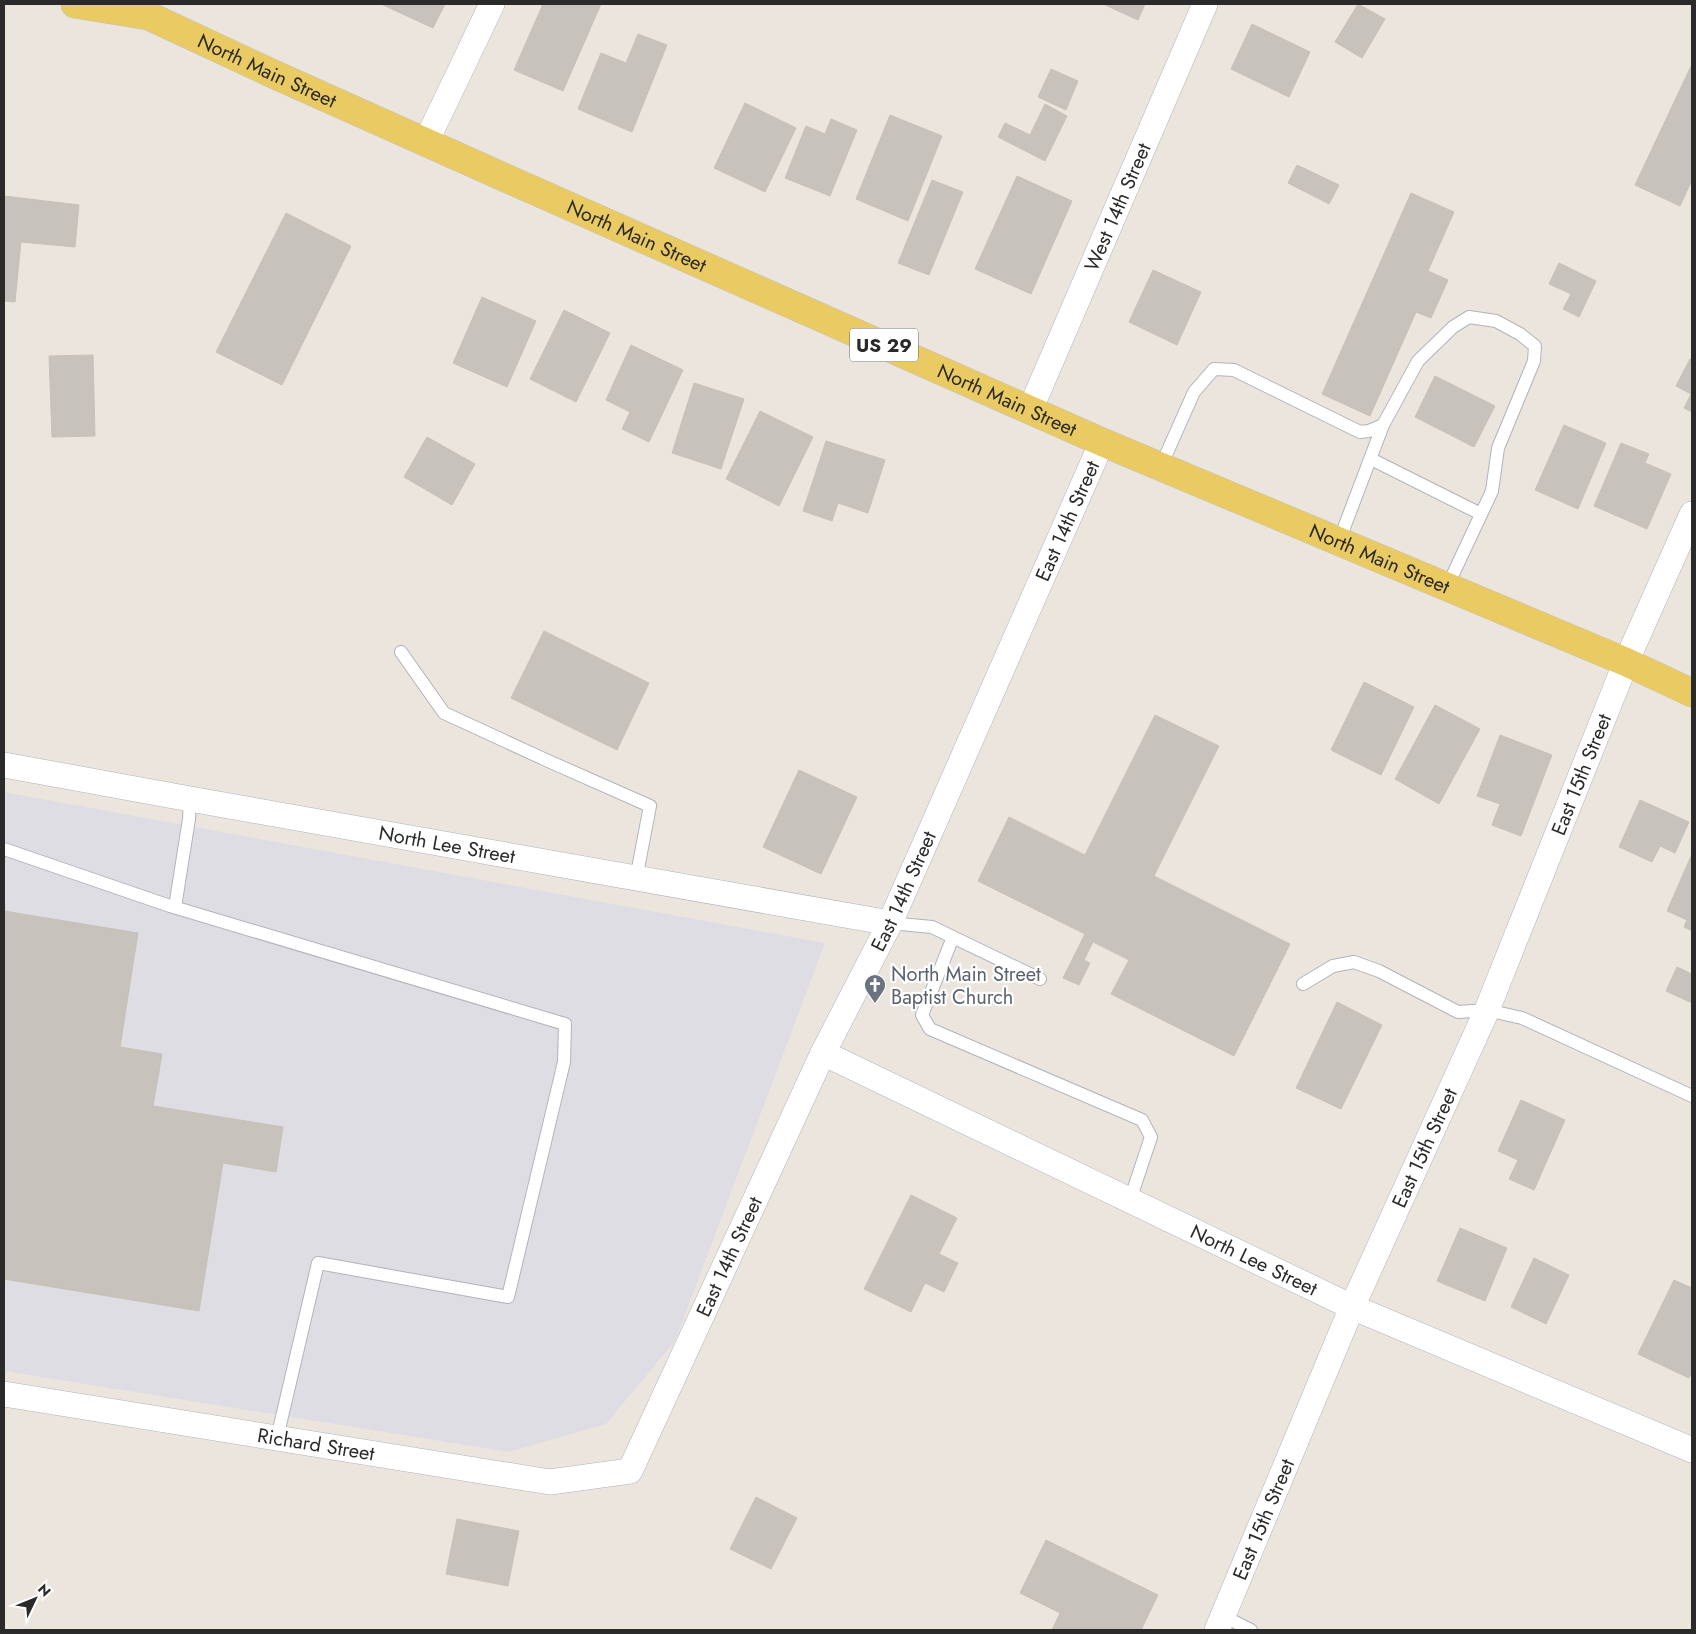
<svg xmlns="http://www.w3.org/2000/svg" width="1696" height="1634" viewBox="0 0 1696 1634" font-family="Jost,sans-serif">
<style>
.industrial{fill:#dfdde4}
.building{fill:#c7c2bc;stroke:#c7c1b7}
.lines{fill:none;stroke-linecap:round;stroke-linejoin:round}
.service-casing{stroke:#b0b3bd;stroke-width:14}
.minor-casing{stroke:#b0b3bd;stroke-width:26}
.primary-casing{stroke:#c3c3c3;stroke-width:29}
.service{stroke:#fff;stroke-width:12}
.minor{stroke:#fff;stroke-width:25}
.primary{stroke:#eaca63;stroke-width:28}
.labels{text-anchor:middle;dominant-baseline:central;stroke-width:4.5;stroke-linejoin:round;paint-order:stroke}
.shield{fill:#fff;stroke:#6a6a6a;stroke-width:1}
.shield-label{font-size:19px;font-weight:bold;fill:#2a2a2a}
.street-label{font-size:20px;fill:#2a2a2a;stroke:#fff}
.worship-label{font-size:20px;fill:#5b616d;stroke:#fff;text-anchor:start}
</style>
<rect width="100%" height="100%" fill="#ece5dd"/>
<!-- industrial -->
<path class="industrial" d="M4 792 825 943 675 1341 606 1424 509 1452 4 1371Z"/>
<!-- building -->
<path class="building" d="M381 4H445L433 28Z
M543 4H601L563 91 514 70Z
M1103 4H1145L1138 20Z
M1358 4 1385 19 1362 58 1335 42Z
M1252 24 1310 52 1289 97 1231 69Z
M638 34 667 45 632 132 578 109 601 53 626 63Z
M1692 64V180L1680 206 1635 185Z
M1051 69 1078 81 1066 110 1038 97Z
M745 103 796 128 765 192 714 168Z
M1045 104 1067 116 1045 161 998 137 1005 123 1030 135Z
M890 115 942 136 908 221 856 199Z
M831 119 857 130 830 196 785 178 806 126 825 134Z
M1297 165 1339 185 1329 204 1288 183Z
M1017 176 1072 201 1031 294 975 269Z
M932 180 963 192 929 275 898 263Z
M1411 193 1454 212 1428 271 1448 280 1431 318 1416 312 1370 416 1322 394Z
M4 196 79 205 75 247 21 242 15 302 4 301Z
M286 213 351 246 282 385 216 352Z
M1559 263 1596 281 1579 317 1563 309 1571 294 1549 284Z
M1153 270 1201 292 1177 345 1129 322Z
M482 297 536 321 507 387 453 363Z
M564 310 610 333 576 402 530 379Z
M631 345 683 370 649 442 622 429 630 412 606 400Z
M93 355 95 436 52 437 49 356Z
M1690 359 1692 360V412L1684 408 1691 394 1676 386Z
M1435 376 1495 406 1474 447 1415 417Z
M694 383 744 399 721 469 672 453Z
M760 411 813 437 779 506 726 479Z
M1564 425 1606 443 1578 509 1535 490Z
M427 437 475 464 452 505 404 477Z
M826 441 885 460 868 513 838 503 832 521 803 511Z
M1621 443 1649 454 1645 463 1671 474 1647 529 1594 506Z
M544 631 649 683 617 750 511 698Z
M1364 682 1414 707 1381 775 1331 750Z
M1435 705 1480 729 1439 804 1395 779Z
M1155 715 1219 746 1154 876 1290 944 1234 1056 1111 994 1129 960 1093 942 1084 960 1090 963 1079 985 1063 978 1085 934 978 881 1009 817 1085 855Z
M1500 735 1552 755 1521 836 1492 825 1500 804 1477 796Z
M799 770 857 797 821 874 763 847Z
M1640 800 1689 822 1675 853 1660 846 1652 862 1619 847Z
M1692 854V931L1684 927 1687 920 1667 911Z
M4 911 138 933 120 1047 162 1054 153 1106 283 1127 276 1172 223 1163 199 1311 4 1279Z
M1677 967 1692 974V1003L1666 991Z
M1337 1002 1382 1025 1341 1109 1296 1088Z
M1521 1100 1565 1120 1534 1190 1509 1179 1518 1160 1498 1151Z
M911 1195 957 1218 939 1254 958 1263 944 1292 925 1283 911 1312 864 1289Z
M1460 1228 1507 1248 1485 1301 1437 1281Z
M1534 1258 1569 1275 1546 1324 1511 1307Z
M1674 1280 1692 1288V1372L1689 1378 1638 1354Z
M756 1497 797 1518 771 1569 730 1549Z
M457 1519 519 1531 508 1586 446 1574Z
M1046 1540 1158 1595 1141 1630H1052L1060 1613 1020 1593Z"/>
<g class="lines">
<!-- service casing -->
<g class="service-casing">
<path id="service" d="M1371 459 1481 514
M1161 466 1194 392 1214 369 1234 370 1360 432 1369 431 1383 425 1418 361 1453 327 1469 317 1496 321 1520 334 1535 346 1534 361 1498 448 1492 491 1447 587
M1339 541 1383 425
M401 652 444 713 546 760 650 806 636 879
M4 849 170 906 565 1024 564 1062 508 1297 318 1263 277 1438
M175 907 189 819 190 799
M890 923 932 927 1040 979
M953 937 922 1015 930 1029 1142 1120 1151 1137 1130 1200
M1303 984 1333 966 1354 962 1379 971 1458 1012 1487 1010 1522 1018 1692 1096
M1223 1616 1251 1630"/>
</g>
<!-- minor casing -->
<g class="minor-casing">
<g id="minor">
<path d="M426 142 492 4"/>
<path id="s1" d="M1030 410 1205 4"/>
<path id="s2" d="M4 765 190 799 890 923"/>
<path id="s3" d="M823 1053 1352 1307 1692 1450"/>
<path id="s4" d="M4 1394 550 1482 630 1471 823 1053 890 923 1102 442"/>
<path id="s5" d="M1217 1630 1352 1307 1487 1010 1626 662 1692 514"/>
</g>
</g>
<!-- primary casing -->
<g class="primary-casing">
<g id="primary">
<path id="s6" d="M75 4 149 16 271 73 499 175 1102 442 1626 662 1692 693"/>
</g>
</g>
<!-- service -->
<use href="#service" class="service"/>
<!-- minor -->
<use href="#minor" class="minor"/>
<!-- primary -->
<use href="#primary" class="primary"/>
</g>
<!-- icons -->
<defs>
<g id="church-pin" transform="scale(1.125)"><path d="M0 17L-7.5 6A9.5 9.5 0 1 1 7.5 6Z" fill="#6b7280" stroke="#fff"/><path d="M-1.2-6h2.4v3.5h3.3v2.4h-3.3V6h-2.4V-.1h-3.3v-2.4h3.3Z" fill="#fff"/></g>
</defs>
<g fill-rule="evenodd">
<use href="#church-pin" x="875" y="985"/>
</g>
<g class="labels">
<!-- shield labels -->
<rect class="shield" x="850" y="328.5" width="68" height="33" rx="4"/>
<g class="shield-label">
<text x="884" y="345">US 29</text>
</g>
<!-- street labels -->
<g class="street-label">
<text stroke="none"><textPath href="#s6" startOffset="205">North Main Street</textPath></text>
<text stroke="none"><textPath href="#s1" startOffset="221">West 14th Street</textPath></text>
<text stroke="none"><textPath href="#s6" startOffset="610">North Main Street</textPath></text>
<text stroke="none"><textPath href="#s6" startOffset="1015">North Main Street</textPath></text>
<text stroke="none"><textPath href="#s4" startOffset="1680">East 14th Street</textPath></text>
<text stroke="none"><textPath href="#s6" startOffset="1420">North Main Street</textPath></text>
<text stroke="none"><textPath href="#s5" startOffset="930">East 15th Street</textPath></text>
<text stroke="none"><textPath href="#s2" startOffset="450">North Lee Street</textPath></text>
<text stroke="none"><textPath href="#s4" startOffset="1275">East 14th Street</textPath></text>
<text stroke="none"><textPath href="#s5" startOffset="525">East 15th Street</textPath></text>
<text stroke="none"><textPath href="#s4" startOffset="870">East 14th Street</textPath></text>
<text stroke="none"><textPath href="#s3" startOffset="478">North Lee Street</textPath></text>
<text stroke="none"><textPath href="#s4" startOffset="316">Richard Street</textPath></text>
<text stroke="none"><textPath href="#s5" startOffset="120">East 15th Street</textPath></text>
</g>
<!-- worship labels -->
<g class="worship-label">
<text x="891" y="974">North Main Street<tspan x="891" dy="23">Baptist Church</tspan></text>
</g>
</g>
<!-- border -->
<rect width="1696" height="1634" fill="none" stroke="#2a2a2a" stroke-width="10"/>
<!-- north arrow -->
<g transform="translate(35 1599) rotate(47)" stroke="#ffffff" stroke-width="4" paint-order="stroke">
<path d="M0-4L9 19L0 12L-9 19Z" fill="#2a2a2a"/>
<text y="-8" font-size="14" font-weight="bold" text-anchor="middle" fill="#2a2a2a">N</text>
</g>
</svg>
